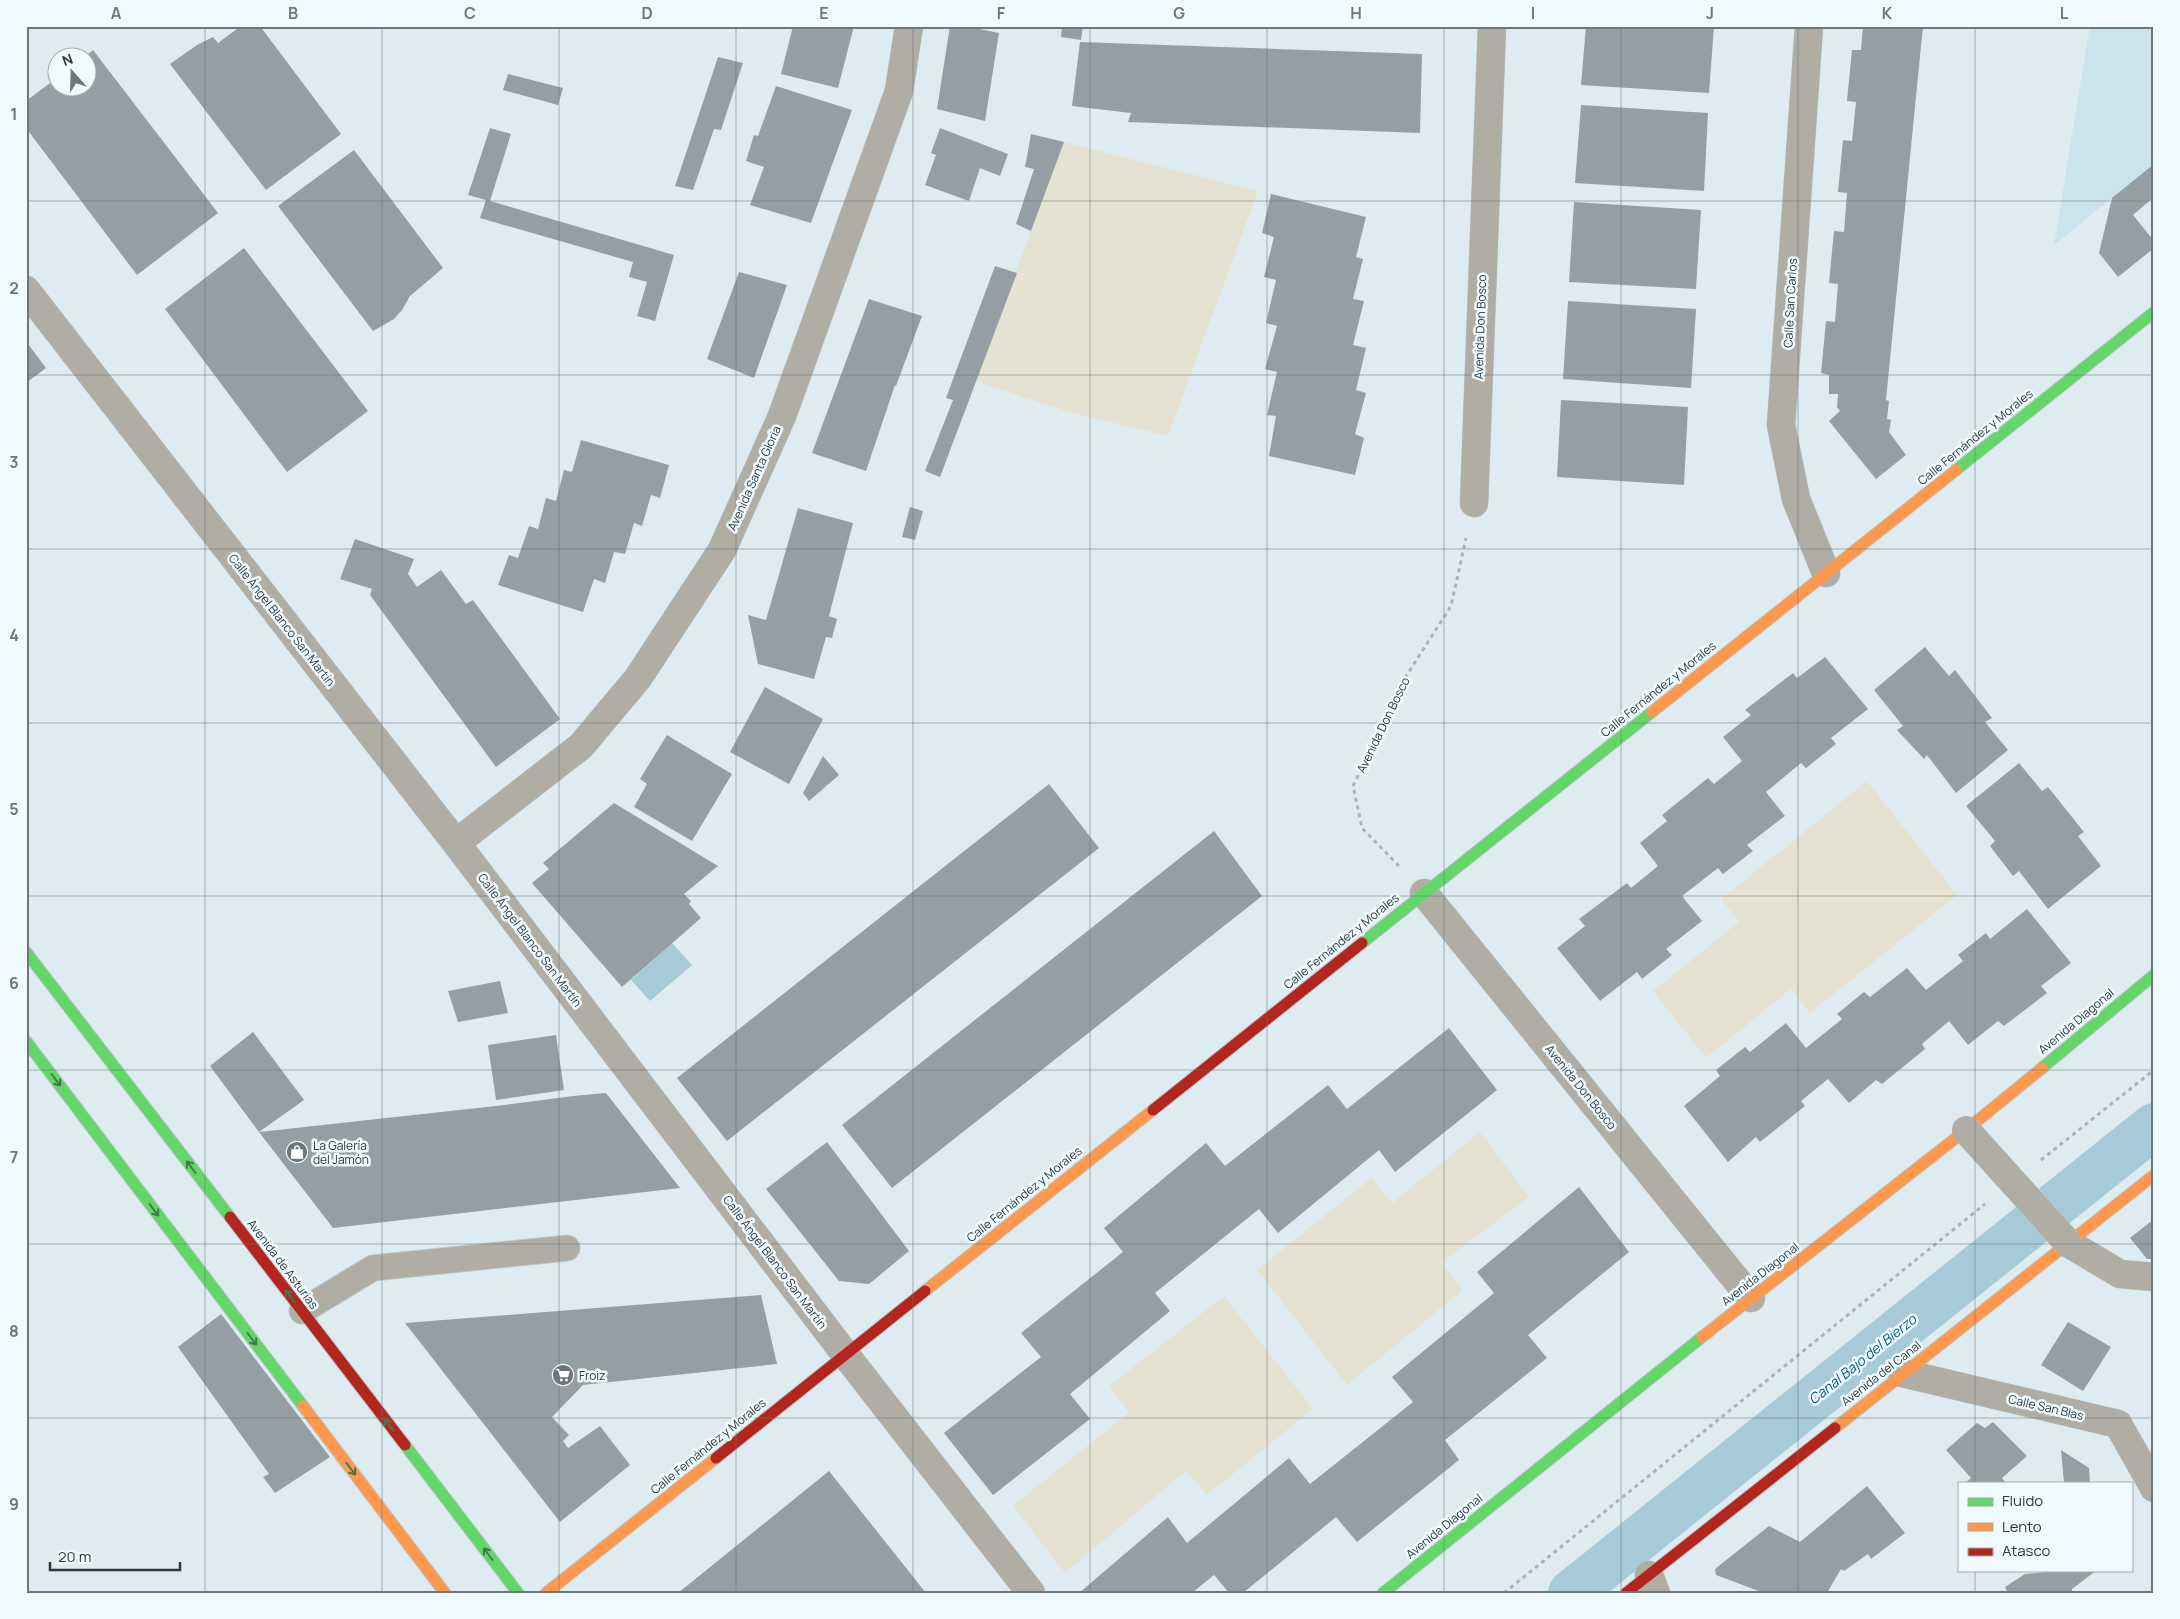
<svg xmlns="http://www.w3.org/2000/svg" width="2180" height="1619" viewBox="0 0 2180 1619" font-family="Manrope,sans-serif">
<style>
.built{fill:#cae3ec}
.green{fill:#e6e2d1}
.water{fill:#a6cad7}
.lines{fill:none;stroke-linecap:round;stroke-linejoin:round}
.canal{stroke:#a6cad7;stroke-width:46}
.building{fill:#949fa3}
.lane-casing{stroke:#bcc7cb;stroke-width:27}
.street-casing{stroke:#bcc7cb;stroke-width:29}
.fast-casing{stroke:#bcc7cb;stroke-width:13}
.slow-casing{stroke:#bcc7cb;stroke-width:13}
.jam-casing{stroke:#bcc7cb;stroke-width:13}
.path{stroke:#b0b1ae;stroke-width:3;stroke-dasharray:4 4;stroke-linecap:butt}
.lane{stroke:#b0ada4;stroke-width:25}
.street{stroke:#b0ada4;stroke-width:28}
.fast{stroke:#63d668;stroke-width:11}
.slow{stroke:#ff974d;stroke-width:11}
.jam{stroke:#b3261e;stroke-width:11}
.street-bridge-casing{stroke:#bcc7cb;stroke-width:29;stroke-linecap:butt}
.street-bridge{stroke:#b0ada4;stroke-width:28}
.oneway{stroke:#43774e}
.grid{fill:none;stroke:#6c777b;stroke-width:1;stroke-opacity:0.55}
.labels{text-anchor:middle;dominant-baseline:central;stroke-width:5;stroke-linejoin:round;paint-order:stroke}
.street-label{font-size:12px;fill:#2e383c;stroke:#effafe}
.poi-label{font-size:12px;fill:#2e383c;stroke:#effafe;text-anchor:start}
.water-label{font-size:14px;font-style:italic;fill:#005c74;stroke:#effafe}
.neatline{fill:none;stroke:#6c777b;stroke-width:2}
.grid-label{font-size:16px;text-anchor:middle;font-weight:bold;fill:#6c777b}
</style>
<rect width="100%" height="100%" fill="#deecf1"/>
<!-- built -->
<path class="built" d="M2090 26H2154V164L2054 245Z"/>
<!-- green -->
<path class="green" d="M1064 142 1258 191 1168 436 1073 413 975 381Z
M1867 781 1957 895 1810 1013 1791 989 1706 1058 1653 991 1739 922 1721 899Z
M1480 1132 1529 1197 1441 1263 1463 1290 1347 1385 1257 1270 1371 1178 1392 1203Z
M1224 1296 1313 1409 1207 1495 1186 1471 1065 1573 1013 1506 1129 1412 1109 1386Z"/>
<!-- water -->
<path class="water" d="M672 943 692 965 650 1001 631 980Z"/>
<g class="lines">
<!-- canal -->
<path class="canal" d="M1571 1593 2154 1126"/>
</g>
<!-- building -->
<path class="building" d="M241 26H260L341 134 266 190 170 64 197 45 213 37 218 43Z
M793 26H854L838 88 781 74Z
M950 26H965L999 33 985 121 937 109Z
M1062 26H1083L1081 40 1061 37Z
M1586 26H1714L1709 93 1581 85Z
M1863 26H1923L1886 400 1889 401 1887 419 1891 420 1889 432 1906 455 1876 479 1829 421 1840 411 1837 407 1838 394H1829V375L1821 373 1826 321 1835 322 1838 284 1829 283 1834 231 1844 232 1847 193 1838 192 1843 140 1852 141 1856 102 1847 101 1852 50H1861Z
M1080 42 1422 54 1420 133 1128 122 1131 113 1072 106Z
M93 50 218 213 137 275 26 128V101L58 77V88H88V58H83Z
M718 57 743 63 721 130 714 129 693 190 675 186Z
M508 74 563 88 558 105 503 90Z
M776 86 852 110 811 223 750 205 764 167 746 161 754 135 758 136Z
M1581 105 1708 113 1704 191 1575 183Z
M490 128 511 134 490 201 674 255 655 321 637 316 647 282 629 277 633 262 480 218 486 200 468 195Z
M940 128 1008 154 1000 176 980 168 969 201 925 185 936 155 931 153Z
M1031 134 1064 142 1031 231 1016 224 1034 169 1025 167Z
M354 150 443 268 410 296 402 310 394 319 373 331 278 206Z
M2154 164V197L2133 215 2154 241V248L2118 277 2099 253 2112 198Z
M1271 194 1366 217 1356 257 1363 259 1353 299 1364 301 1353 345 1366 348 1356 390 1366 393 1355 434 1364 438 1355 475 1269 456 1276 416 1267 415 1277 372 1265 369 1277 326 1266 323 1276 280 1264 277 1274 237 1262 233Z
M1574 202 1701 210 1696 289 1569 282Z
M244 248 368 411 287 472 165 309Z
M995 266 1017 273 940 477 925 471 953 400 946 398Z
M739 272 787 285 754 378 707 359Z
M869 299 922 316 896 386 895 385 866 471 812 453Z
M1568 301 1696 309 1691 388 1563 379Z
M26 341 46 368 26 383Z
M1561 400 1688 407 1684 485 1557 477Z
M581 440 669 465 660 498 651 495 642 526 634 523 625 554 614 552 605 583 594 579 583 612 498 585 509 555 518 558 529 526 538 529 546 498 556 501 564 470 572 472Z
M910 507 923 511 915 540 902 537Z
M798 508 853 523 829 616 837 619 832 638 826 637 814 679 758 664 748 615 766 620Z
M355 539 414 559 408 574 417 587 441 570 466 604 473 600 560 719 496 767 370 595 372 589 340 579Z
M1925 647 1949 676 1955 670 1992 718 1985 722 2008 750 1956 793 1927 755 1924 759 1897 730 1903 726 1874 690Z
M1825 657 1868 709 1831 738 1836 744 1806 768 1801 763 1766 792 1785 816 1747 845 1753 851 1723 874 1718 868 1682 896 1702 921 1666 949 1672 955 1642 979 1637 972 1600 1001 1557 948 1585 926 1579 919 1627 883 1631 888 1658 866 1640 843 1667 821 1662 815 1708 778 1714 784 1742 761 1723 737 1751 715 1745 710 1793 673 1797 678Z
M765 687 823 719 789 784 730 752Z
M667 735 732 774 692 841 634 807 647 784 640 779Z
M823 756 839 775 809 801 803 793Z
M2019 763 2042 791 2048 787 2084 832 2078 836 2101 866 2048 909 2019 871 2013 876 1990 846 1995 841 1966 806Z
M1049 784 1099 848 727 1141 677 1078Z
M614 803 718 866 684 894 691 901 689 904 701 918 622 987 532 883 549 869 543 863Z
M1214 831 1262 896 892 1188 842 1125Z
M2027 909 2071 963 2041 986 2047 993 2004 1026 1998 1021 1968 1045 1949 1021 1922 1044 1925 1049 1882 1084 1876 1080 1849 1103 1828 1079 1801 1101 1805 1106 1760 1142 1756 1137 1728 1162 1684 1106 1720 1076 1716 1070 1745 1047 1750 1052 1786 1023 1806 1048 1842 1019 1837 1014 1864 992 1870 997 1907 968 1926 990 1963 961 1958 955 1986 933 1990 939Z
M500 981 508 1013 458 1022 448 991Z
M1449 1028 1497 1090 1395 1172 1379 1150 1278 1233 1259 1209 1155 1293 1170 1311 1070 1394 1090 1419 993 1495 944 1433 1041 1357 1021 1333 1123 1252 1104 1228 1206 1143 1225 1166 1328 1085 1347 1109Z
M253 1032 304 1100 259 1132 210 1066Z
M556 1035 564 1090 496 1100 488 1045Z
M606 1093 680 1188 333 1228 259 1132 505 1105 573 1096Z
M827 1142 909 1251 869 1284 839 1281 766 1189Z
M1579 1187 1629 1252 1528 1335 1547 1358 1445 1440 1459 1460 1357 1542 1336 1517 1243 1593H1229L1214 1575 1192 1593H1079L1168 1517 1187 1543 1289 1458 1310 1484 1413 1402 1392 1377 1494 1293 1477 1272Z
M2154 1219V1259H2147L2130 1238Z
M761 1295 777 1364 583 1385 552 1417 569 1435 563 1441 568 1448 600 1426 630 1465 560 1522 405 1323Z
M221 1314 330 1457 275 1493 263 1477 269 1474 178 1347Z
M2068 1322 2111 1347 2083 1391 2041 1365Z
M1993 1422 2027 1456 2002 1478 2006 1483H1965L1971 1478 1946 1450 1977 1423 1985 1428Z
M2061 1450 2089 1468 2090 1483H2064Z
M829 1471 926 1593H678Z
M1867 1486 1905 1533 1871 1559 1868 1554 1844 1571 1841 1569 1827 1593H1764L1716 1575 1715 1569 1769 1526 1800 1542Z
M2071 1570H2097L2072 1589V1593H2008L2005 1587 2025 1574Z"/>
<g class="lines">
<!-- lane casing -->
<g class="lane-casing">
<path id="lane" d="M302 1311 373 1268 567 1248"/>
</g>
<!-- street casing -->
<g class="street-casing">
<path id="street" d="M1809 26 1781 425 1796 499 1826 573
M26 290 456 843 845 1354 1031 1593
M1474 503 1492 26
M456 843 581 746 638 678 722 550 782 416 899 91 909 26
M1424 893 1751 1298
M2068 1243 2120 1274 2154 1277
M1902 1373 2118 1424 2154 1488
M1649 1575 1656 1593"/>
</g>
<!-- fast casing -->
<g class="fast-casing">
<path id="fast" d="M1956 470 2154 312
M1362 943 1652 712
M26 952 230 1217
M26 1041 303 1406
M2042 1068 2154 975
M405 1445 518 1593
M1383 1593 1702 1337"/>
</g>
<!-- slow casing -->
<g class="slow-casing">
<path id="slow" d="M1652 712 1956 470
M925 1291 1153 1110
M1702 1337 1966 1130 2042 1068
M303 1406 445 1593
M1835 1428 2154 1175
M546 1593 716 1458"/>
</g>
<!-- jam casing -->
<g class="jam-casing">
<path id="jam" d="M1153 1110 1362 943
M230 1217 405 1445
M716 1458 925 1291
M1626 1593 1835 1428"/>
</g>
<!-- path -->
<path class="path" d="M1399 866 1362 828 1353 786 1403 681 1451 606 1466 538
M2041 1160 2154 1070
M1504 1593 1985 1204"/>
<!-- lane -->
<use href="#lane" class="lane"/>
<!-- street -->
<use href="#street" class="street"/>
<!-- fast -->
<use href="#fast" class="fast"/>
<!-- slow -->
<use href="#slow" class="slow"/>
<!-- jam -->
<use href="#jam" class="jam"/>
<!-- street-bridge casing -->
<g class="street-bridge-casing">
<path id="street-bridge" d="M1966 1130 2068 1243"/>
</g>
<!-- street-bridge -->
<use href="#street-bridge" class="street-bridge"/>
</g>
<!-- one-way arrows -->
<defs><path id="oneway-shaft" d="M-6 0H5M1.5-3L5.5 0L1.5 3" fill="none" stroke-width="1.6" stroke-linecap="round" stroke-linejoin="round" transform="scale(1.25)"/></defs>
<g class="oneway">
<use href="#oneway-shaft" transform="translate(56 1080) rotate(53)"/>
<use href="#oneway-shaft" transform="translate(191 1167) rotate(-127)"/>
<use href="#oneway-shaft" transform="translate(154 1210) rotate(53)"/>
<use href="#oneway-shaft" transform="translate(290 1296) rotate(-127)"/>
<use href="#oneway-shaft" transform="translate(252 1339) rotate(53)"/>
<use href="#oneway-shaft" transform="translate(389 1425) rotate(-128)"/>
<use href="#oneway-shaft" transform="translate(351 1469) rotate(53)"/>
<use href="#oneway-shaft" transform="translate(488 1554) rotate(-127)"/>
</g>
<!-- grid -->
<path class="grid" d="M205 26V1593M382 26V1593M559 26V1593M736 26V1593M913 26V1593M1090 26V1593M1267 26V1593M1444 26V1593M1621 26V1593M1798 26V1593M1975 26V1483M26 201H2154M26 375H2154M26 549H2154M26 723H2154M26 896H2154M26 1070H2154M26 1244H2154M26 1418H2154M1975 1570V1593"/>
<!-- icons -->
<defs>
<g id="shop-disc" transform="scale(1.125)"><circle r="9.5" fill="#6c777b" stroke="#effafe"/><path d="M-5-2.5h2.3a2.7 3.5 0 0 1 5.4 0H5L5.5 6h-11ZM-1.5-2.5h3a1.5 2.3 0 0 0-3 0Z" fill="#fff"/></g>
<g id="supermarket-disc" transform="scale(1.125)"><circle r="9.5" fill="#6c777b" stroke="#effafe"/><path d="M-6-5.5h2.5l.6 2H6L4.5 2H-2.5L-4.4-4H-6ZM-1.5 3.2a1.3 1.3 0 1 0 .1 0ZM3 3.2a1.3 1.3 0 1 0 .1 0Z" fill="#fff"/></g>
</defs>
<g fill-rule="evenodd">
<use href="#shop-disc" x="297" y="1152"/>
<use href="#supermarket-disc" x="563" y="1375"/>
</g>
<g class="labels">
<!-- street labels -->
<g class="street-label">
<text transform="translate(1790 303) rotate(-87)">Calle San Carlos</text>
<text transform="translate(1480 327) rotate(-88)">Avenida Don Bosco</text>
<text transform="translate(1975 437) rotate(-39)">Calle Fernández y Morales</text>
<text transform="translate(754 478) rotate(-66)">Avenida Santa Gloria</text>
<text transform="translate(282 620) rotate(52)">Calle Ángel Blanco San Martín</text>
<text transform="translate(1658 689) rotate(-39)">Calle Fernández y Morales</text>
<text transform="translate(1383 725) rotate(-64)">Avenida Don Bosco</text>
<text transform="translate(530 940) rotate(53)">Calle Ángel Blanco San Martín</text>
<text transform="translate(1341 941) rotate(-39)">Calle Fernández y Morales</text>
<text transform="translate(2076 1021) rotate(-40)">Avenida Diagonal</text>
<text transform="translate(1581 1087) rotate(51)">Avenida Don Bosco</text>
<text transform="translate(1024 1194) rotate(-39)">Calle Fernández y Morales</text>
<text transform="translate(775 1262) rotate(53)">Calle Ángel Blanco San Martín</text>
<text transform="translate(283 1264) rotate(53)">Avenida de Asturias</text>
<text transform="translate(1760 1274) rotate(-38)">Avenida Diagonal</text>
<text transform="translate(1881 1373) rotate(-38)">Avenida del Canal</text>
<text transform="translate(2046 1407) rotate(13)">Calle San Blas</text>
<text transform="translate(708 1446) rotate(-39)">Calle Fernández y Morales</text>
<text transform="translate(1444 1526) rotate(-39)">Avenida Diagonal</text>
</g>
<!-- poi labels -->
<g class="poi-label">
<text x="313" y="1145">La Galería<tspan x="313" dy="14">del Jamón</tspan></text>
<text x="579" y="1375">Froiz</text>
</g>
<!-- water labels -->
<g class="water-label">
<text transform="translate(1862 1359) rotate(-39)">Canal Bajo del Bierzo</text>
</g>
</g>
<!-- border -->
<rect width="2180" height="1619" fill="none" stroke="#effafe" stroke-width="55"/>
<!-- legend -->
<rect x="1958" y="1482" width="175" height="90" fill="#effafe" stroke="#a2acb0"/>
<rect x="1968" y="1498" width="25" height="8" fill="#63d668" stroke="#a2acb0"/>
<text x="2002" y="1506" font-size="15" fill="#2e383c">Fluido</text>
<rect x="1968" y="1523" width="25" height="8" fill="#ff974d" stroke="#a2acb0"/>
<text x="2002" y="1532" font-size="15" fill="#2e383c">Lento</text>
<rect x="1968" y="1548" width="25" height="8" fill="#b3261e" stroke="#a2acb0"/>
<text x="2002" y="1556" font-size="15" fill="#2e383c">Atasco</text>
<!-- north arrow -->
<g transform="translate(72 72) rotate(340)"><circle r="24" fill="#effafe" stroke="#a2acb0"/>
<path d="M0-4L9 19L0 12L-9 19Z" fill="#6c777b"/>
<text y="-8" font-size="14" font-weight="bold" text-anchor="middle" fill="#2e383c">N</text>
</g>
<!-- scale -->
<path d="M50 1562v8h130v-8" fill="none" stroke="#2e383c" stroke-width="2.5"/>
<text x="58" y="1562" font-size="15" fill="#2e383c" stroke="#effafe" stroke-width="4" paint-order="stroke">20 m</text>
<rect x="28" y="28" width="2124" height="1564" class="neatline"/>
<g class="grid-label">
<text x="116" y="19">A</text>
<text x="293" y="19">B</text>
<text x="470" y="19">C</text>
<text x="647" y="19">D</text>
<text x="824" y="19">E</text>
<text x="1001" y="19">F</text>
<text x="1179" y="19">G</text>
<text x="1356" y="19">H</text>
<text x="1533" y="19">I</text>
<text x="1710" y="19">J</text>
<text x="1887" y="19">K</text>
<text x="2064" y="19">L</text>
<text x="14" y="120">1</text>
<text x="14" y="294">2</text>
<text x="14" y="468">3</text>
<text x="14" y="641">4</text>
<text x="14" y="815">5</text>
<text x="14" y="989">6</text>
<text x="14" y="1163">7</text>
<text x="14" y="1337">8</text>
<text x="14" y="1510">9</text>
</g>
</svg>
